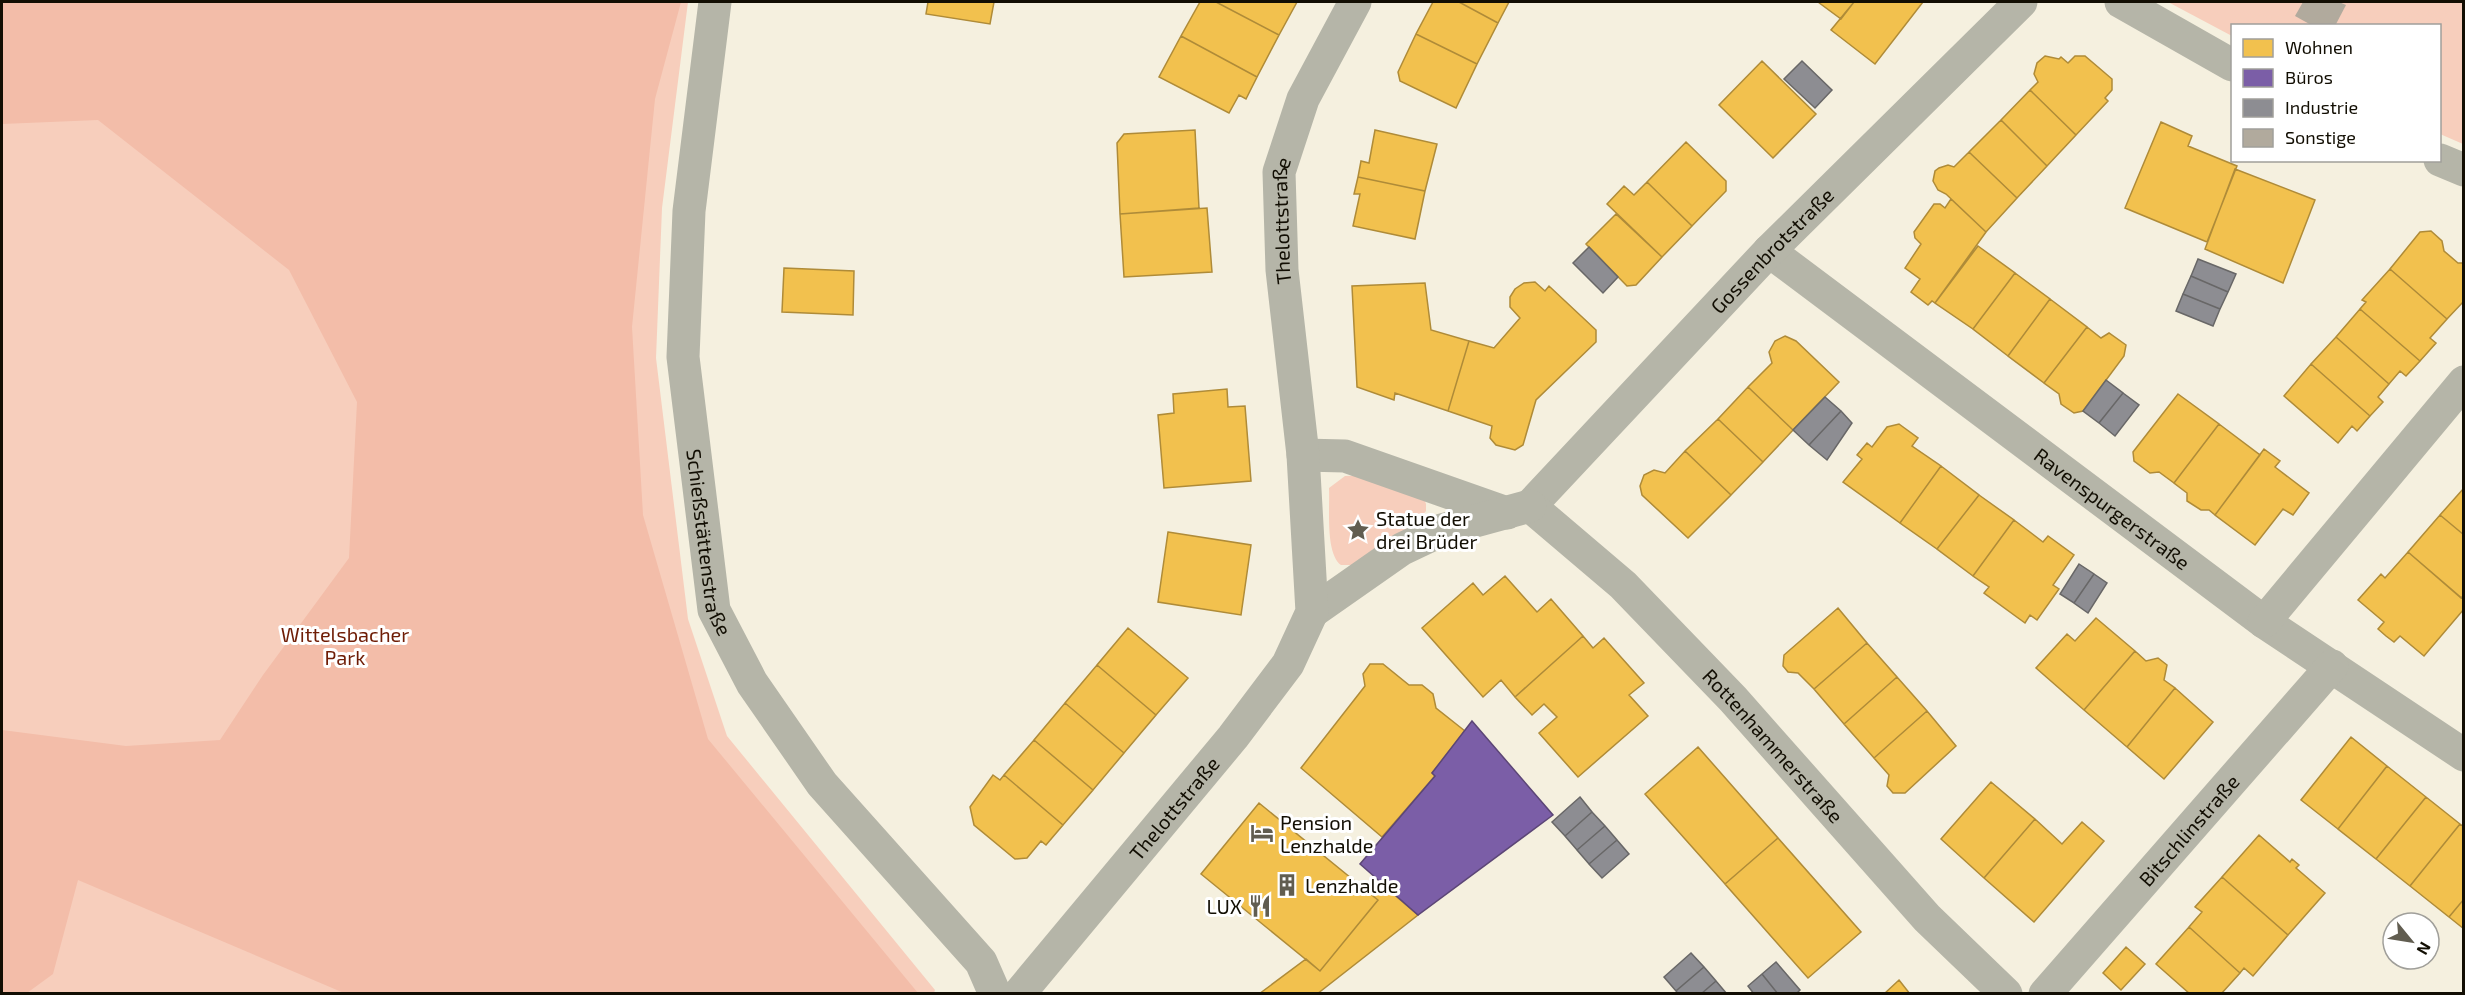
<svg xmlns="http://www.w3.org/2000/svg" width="2465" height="995" viewBox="0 0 2465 995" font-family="'Exo 2',sans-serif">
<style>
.green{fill:#f7cebc}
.forest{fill:#f3bda9}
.homes{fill:#f2c14e;stroke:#af8b38;stroke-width:1.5}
.offices{fill:#7b5ea7;stroke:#5c4676;stroke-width:1.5}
.industry{fill:#8d8d92;stroke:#686767;stroke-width:1.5}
.building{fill:#b1aa9d}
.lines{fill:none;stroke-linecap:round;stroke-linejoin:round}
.minor{stroke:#b5b5a8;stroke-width:33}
.labels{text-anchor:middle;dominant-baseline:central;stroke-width:6;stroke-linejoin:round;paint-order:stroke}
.street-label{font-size:20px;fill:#120e03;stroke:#fff}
.poi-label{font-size:20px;fill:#120e03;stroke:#fff;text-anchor:start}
.park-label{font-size:20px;fill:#6f1d06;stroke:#fff}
</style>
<rect width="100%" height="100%" fill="#f5f0df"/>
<!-- green -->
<path class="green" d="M2 2H688L662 208 656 358 688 619 727 736 935 990 934 993 2 994Z
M2168 2H2463V144L2440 134V26H2232V36Z
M1372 475 1423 496 1426 504V511L1414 525 1380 544 1353 565H1341C1325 553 1330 508 1329 488L1345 476Z"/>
<!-- forest -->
<path class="forest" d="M2 2H681L655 99 632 327 643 515 708 739 918 993H344L78 880 53 974 27 993H2V730L126 746 220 740 263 675 349 558 357 402 289 270 98 120 2 124Z"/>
<!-- homes -->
<path class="homes" d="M928 2H994L990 24 926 14Z
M1200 2H1216L1279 35 1257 77 1181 36Z
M1216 2H1297L1279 35Z
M1433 2H1459L1498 23 1477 64 1416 34Z
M1459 2H1509L1498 23Z
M1818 2H1854L1841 19Z
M1854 2H1923L1875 64 1831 30Z
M1416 34 1477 64 1456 108 1400 81 1398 72Z
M1181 36 1257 77 1246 99 1239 95 1229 113 1159 77Z
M2045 56 2059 59 2061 57 2068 63 2075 56H2085L2112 79V90L2105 98 2108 101 2076 135 2030 90 2038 82 2034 74 2037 63Z
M1762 61 1816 114 1773 158 1719 105Z
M2030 90 2076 135 2047 166 2001 120Z
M2001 120 2047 166 2017 198 1969 152Z
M2161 122 2192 136 2188 146 2237 166 2207 242 2125 208Z
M1195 130 1199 208 1120 214 1117 143 1124 134Z
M1375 130 1437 144 1425 191 1358 177 1361 161 1369 163Z
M1686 142 1726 181V191L1692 226 1647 182Z
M1969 152 2017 198 1986 232 1946 194 1938 190 1933 181 1935 171 1939 168 1948 165 1954 167Z
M2235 169 2315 200 2283 283 2205 249Z
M1358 177 1425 191 1415 239 1353 226 1360 194H1354Z
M1647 182 1692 226 1662 257 1607 204 1624 186 1634 195Z
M1951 199 1986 232 1935 303 1932 301 1928 305 1911 292 1920 279 1905 268 1921 244 1915 238 1914 232 1934 204H1940L1945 208Z
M1207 208 1212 272 1124 277 1120 214Z
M1616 214 1662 257 1636 285 1627 286 1586 244Z
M2431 231 2442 241 2444 251 2458 263H2464V301L2447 319 2390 269 2420 232Z
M1978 246 2015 273 1973 329 1935 303Z
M784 268 854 271 853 315 782 312Z
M2390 269 2447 319 2430 338 2436 343 2420 361 2360 309 2366 302 2362 300Z
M2015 273 2050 299 2008 356 1973 329Z
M1535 282 1545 291 1549 286 1596 330V342L1536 400 1523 445 1515 450 1496 445 1490 438 1492 426 1448 411 1469 341 1494 348 1520 318 1510 307V297L1515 289 1524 283Z
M1425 283 1431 330 1469 341 1448 411 1395 393 1394 400 1357 387 1352 286Z
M2050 299 2087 327 2044 383 2008 356Z
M2360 309 2420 361 2406 376 2400 371 2389 384 2336 337Z
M2087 327 2101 338 2109 333 2126 345 2124 356 2083 411 2074 413 2061 404 2059 394 2044 383Z
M1785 336 1796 341 1839 382 1793 430 1748 387 1772 363 1769 352 1775 341Z
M2336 337 2389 384 2378 397 2383 402 2370 416 2311 364Z
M2311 364 2370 416 2357 431 2352 426 2338 443 2284 396Z
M1748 387 1793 430 1763 462 1718 419Z
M1227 389 1228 407 1245 406 1251 481 1164 488 1158 415 1174 413 1173 394Z
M2178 394 2219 424 2174 483 2159 472 2150 473 2134 461 2133 452Z
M1718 419 1763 462 1731 495 1685 451Z
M1899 424 1918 438 1912 446 1941 466 1900 523 1843 482 1862 459 1857 455 1867 443 1872 447 1887 427Z
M2219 424 2260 455 2215 515 2209 510H2201L2187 501V493L2174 483Z
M2264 449 2280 461 2275 467 2309 493 2293 515 2283 509 2255 545 2215 515Z
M1685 451 1731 495 1688 538 1642 495 1640 486 1644 475 1654 470 1665 473Z
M1941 466 1979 495 1937 549 1900 523Z
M2464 488V535L2440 515Z
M1979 495 2014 520 1973 576 1937 549Z
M2440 515 2464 535V595L2461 598 2408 552Z
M2014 520 2043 542 2048 536 2074 555 2053 585 2059 589 2037 620 2030 615 2025 623 1984 593 1989 587 1973 576Z
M1168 532 1251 545 1241 615 1158 602Z
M2408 552 2464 600V609L2424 656 2400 636 2394 642 2386 636 2378 629 2384 622 2358 600 2381 574 2385 578Z
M1505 576 1537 612 1551 599 1583 636 1515 697 1501 680 1483 697 1422 628 1473 583 1483 595Z
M1838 608 1867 643 1814 689 1798 673 1788 672 1783 666 1784 655Z
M2096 618 2135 651 2084 710 2036 668 2067 634 2075 641Z
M1128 628 1188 678 1156 715 1097 665Z
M1583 636 1593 648 1604 638 1644 683 1629 695 1648 716 1578 777 1539 733 1557 717 1544 704 1532 715 1515 697Z
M1867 643 1897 677 1844 724 1814 689Z
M2135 651 2146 661 2158 658 2167 665 2164 680 2175 688 2127 747 2084 710Z
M1370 664H1383L1409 685H1422L1433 694 1436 708 1465 731 1432 773 1435 776 1382 837 1301 768 1365 686 1363 674Z
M1097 665 1156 715 1124 753 1065 703Z
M1897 677 1927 711 1874 758 1844 724Z
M2175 688 2213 722 2164 779 2127 747Z
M1065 703 1124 753 1093 790 1034 740Z
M1927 711 1956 746 1905 793H1893L1887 786 1889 775 1874 758Z
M2351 737 2387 766 2338 829 2301 800Z
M1034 740 1093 790 1063 825 1004 775Z
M1698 747 1778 838 1725 884 1645 794Z
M2387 766 2426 797 2376 859 2338 829Z
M993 775 1000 780 1004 775 1063 825 1046 845 1041 841 1027 858 1015 859 974 825 970 807Z
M1991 782 2035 819 1984 878 1941 839Z
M2426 797 2460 824 2410 886 2376 859Z
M1259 803 1378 900 1320 971 1201 874Z
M2035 819 2062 844 2082 822 2104 841 2034 922 1984 878Z
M2460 824 2464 827V899L2449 917 2410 886Z
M2259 835 2290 862 2292 859 2299 865 2296 868 2325 893 2288 935 2222 877Z
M1778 838 1861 932 1808 978 1725 884Z
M2222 877 2288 935 2253 976 2244 968 2240 973 2189 927 2202 912 2195 907Z
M1384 886 1418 915 1317 994H1259L1306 959 1320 971 1378 900 1373 896Z
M2464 899V929L2449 917Z
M2189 927 2240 973 2221 994H2190L2156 964Z
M2126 947 2145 964 2121 990 2103 973Z
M1899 980 1910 994H1884Z"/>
<!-- offices -->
<path class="offices" d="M1472 721 1553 815 1418 915 1360 864 1435 776 1432 773Z"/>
<!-- industry -->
<path class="industry" d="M1802 61 1832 90 1815 108 1784 79Z
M1589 247 1618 277 1603 293 1573 263Z
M2198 259 2236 274 2228 292 2191 276Z
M2191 276 2228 292 2220 309 2183 294Z
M2183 294 2220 309 2213 326 2176 311Z
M2106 380 2123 393 2099 423 2083 411Z
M2123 393 2139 405 2115 436 2099 423Z
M1825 397 1841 411 1809 445 1793 430Z
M1841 411 1852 423 1827 460 1809 445Z
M2079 564 2094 574 2074 603 2060 594Z
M2094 574 2107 583 2088 613 2074 603Z
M1580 797 1592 812 1565 836 1552 822Z
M1592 812 1605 826 1577 850 1565 836Z
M1605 826 1617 840 1589 864 1577 850Z
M1617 840 1629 854 1602 878 1589 864Z
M1691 953 1704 967 1676 991 1664 977Z
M1776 962 1800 990 1796 994H1778L1762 974Z
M1704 967 1716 981 1701 994H1678L1676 991Z
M1762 974 1778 994H1754L1748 986Z
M1716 981 1727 994H1701Z"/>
<!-- building -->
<path class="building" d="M2303 2H2339L2346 5 2335 26H2313L2295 16Z"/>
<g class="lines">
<!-- minor -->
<g class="minor">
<path id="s1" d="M715 2 689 211 683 357 714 610 752 683 822 784 981 962 995 994"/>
<path d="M2121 2 2232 65"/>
<path d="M2440 160 2464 170"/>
<path id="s2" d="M1769 251 2264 622 2464 755"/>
<path d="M1303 455 1345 456 1507 513"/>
<path id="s3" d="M1530 506 1769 251 2021 2"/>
<path id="s4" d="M1530 506 1623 585 1733 699 1927 918 2006 994"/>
<path d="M1312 612 1402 549 1442 530 1530 506"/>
<path d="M2264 622 2464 382"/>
<path id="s5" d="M1019 994 1233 737 1288 664 1312 612 1303 455 1282 270 1279 172 1303 99 1355 2"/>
<path id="s6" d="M2045 994 2332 666"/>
</g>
</g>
<!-- icons -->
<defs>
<g id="sight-bare" transform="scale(1.8)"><path d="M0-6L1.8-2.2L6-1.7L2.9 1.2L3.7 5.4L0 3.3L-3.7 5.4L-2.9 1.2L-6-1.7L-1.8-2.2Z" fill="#615d50" stroke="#fff" stroke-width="2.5" paint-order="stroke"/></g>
<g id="hotel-bare" transform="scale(1.8)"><path d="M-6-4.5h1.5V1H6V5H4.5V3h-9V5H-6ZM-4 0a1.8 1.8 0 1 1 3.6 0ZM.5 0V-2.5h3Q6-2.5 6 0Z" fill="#615d50" stroke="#fff" stroke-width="2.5" paint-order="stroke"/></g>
<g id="building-bare" transform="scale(1.8)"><path d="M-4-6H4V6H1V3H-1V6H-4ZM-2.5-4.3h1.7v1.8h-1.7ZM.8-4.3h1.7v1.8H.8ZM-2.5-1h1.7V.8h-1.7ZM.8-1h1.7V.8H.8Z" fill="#615d50" stroke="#fff" stroke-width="2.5" paint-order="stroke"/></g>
<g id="restaurant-bare" transform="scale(1.8)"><path d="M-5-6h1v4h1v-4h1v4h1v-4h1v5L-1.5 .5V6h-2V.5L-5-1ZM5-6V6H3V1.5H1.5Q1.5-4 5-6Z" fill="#615d50" stroke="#fff" stroke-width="2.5" paint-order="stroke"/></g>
</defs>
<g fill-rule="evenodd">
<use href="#sight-bare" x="1358" y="530"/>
<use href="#hotel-bare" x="1262" y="833"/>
<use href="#building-bare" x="1287" y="885"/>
<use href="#restaurant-bare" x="1260" y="906"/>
</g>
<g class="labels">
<!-- street labels -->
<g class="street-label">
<text stroke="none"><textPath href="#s5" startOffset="876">Thelottstraße</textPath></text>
<text stroke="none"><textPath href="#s3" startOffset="352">Gossenbrotstraße</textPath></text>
<text stroke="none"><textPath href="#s2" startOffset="429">Ravenspurgerstraße</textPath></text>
<text stroke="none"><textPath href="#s1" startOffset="544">Schießstättenstraße</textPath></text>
<text stroke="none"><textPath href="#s4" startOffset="342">Rottenhammerstraße</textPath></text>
<text stroke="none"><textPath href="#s5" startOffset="242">Thelottstraße</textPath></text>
<text stroke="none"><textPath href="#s6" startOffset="218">Bitschlinstraße</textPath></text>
</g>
<!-- poi labels -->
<g class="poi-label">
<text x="1376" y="518">Statue der<tspan x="1376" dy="23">drei Brüder</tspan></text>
<text x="1280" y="822">Pension<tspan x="1280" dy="23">Lenzhalde</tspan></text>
<text x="1305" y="885">Lenzhalde</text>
<text x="1242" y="906" text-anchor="end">LUX</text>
</g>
<!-- park labels -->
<g class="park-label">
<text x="345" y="634">Wittelsbacher<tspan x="345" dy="23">Park</tspan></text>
</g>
</g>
<!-- border -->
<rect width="2465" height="995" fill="none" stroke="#120e03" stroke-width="6"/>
<!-- legend -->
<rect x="2231" y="24" width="210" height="138" fill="#ffffff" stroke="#a09f9a" stroke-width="1.5"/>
<rect x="2243" y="39" width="30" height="18" fill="#f2c14e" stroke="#a09f9a" stroke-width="1.5"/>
<text x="2285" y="54" font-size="18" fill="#120e03">Wohnen</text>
<rect x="2243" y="69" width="30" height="18" fill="#7b5ea7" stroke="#a09f9a" stroke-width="1.5"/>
<text x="2285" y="84" font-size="18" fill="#120e03">Büros</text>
<rect x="2243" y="99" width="30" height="18" fill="#8d8d92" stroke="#a09f9a" stroke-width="1.5"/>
<text x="2285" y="114" font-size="18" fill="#120e03">Industrie</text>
<rect x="2243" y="129" width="30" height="18" fill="#b1aa9d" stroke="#a09f9a" stroke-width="1.5"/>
<text x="2285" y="144" font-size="18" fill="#120e03">Sonstige</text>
<!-- north arrow -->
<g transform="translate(2411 941) rotate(120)"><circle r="28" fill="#ffffff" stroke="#a09f9a" stroke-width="1.5"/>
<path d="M0-4.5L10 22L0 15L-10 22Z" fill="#615d50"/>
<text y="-9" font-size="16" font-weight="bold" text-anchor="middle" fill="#120e03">N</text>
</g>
</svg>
